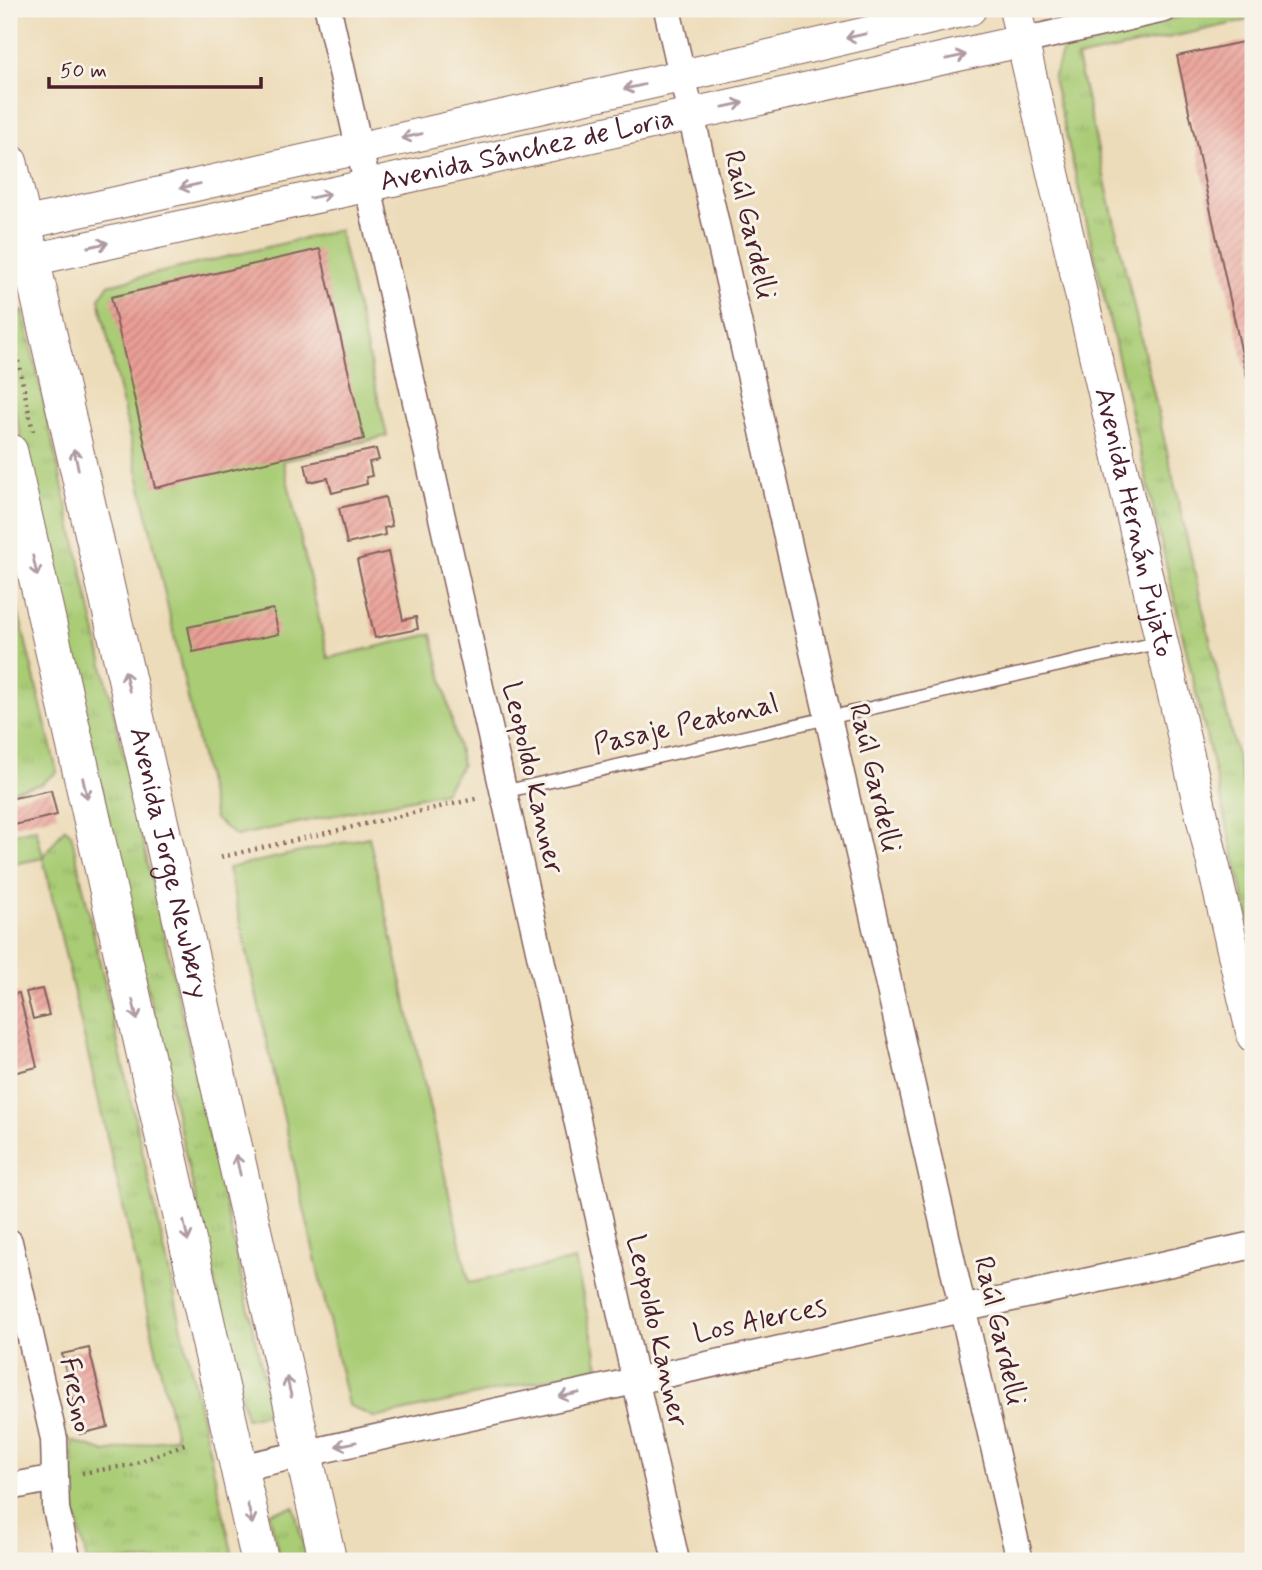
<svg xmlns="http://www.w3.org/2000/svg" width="1262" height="1570" viewBox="0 0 1262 1570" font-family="Mynerve,sans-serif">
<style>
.grass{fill:url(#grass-tufts);stroke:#7a7650;stroke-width:2}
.pitch{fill:#a9cc75;stroke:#7a7650;stroke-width:2}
.building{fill:url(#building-hatch)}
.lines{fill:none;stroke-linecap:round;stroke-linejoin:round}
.service-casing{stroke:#83615d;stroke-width:15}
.minor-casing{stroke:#83615d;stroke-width:29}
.tertiary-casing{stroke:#83615d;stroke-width:34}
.secondary-casing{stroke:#83615d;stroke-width:39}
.path{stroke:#83615d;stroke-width:4.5;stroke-dasharray:2 5;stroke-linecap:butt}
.service{stroke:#fff;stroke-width:12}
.minor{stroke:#fff;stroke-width:26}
.tertiary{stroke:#fff;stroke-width:32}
.secondary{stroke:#fff;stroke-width:37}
.oneway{stroke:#ae9aa0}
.labels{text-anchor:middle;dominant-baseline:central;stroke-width:6;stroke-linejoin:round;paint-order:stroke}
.street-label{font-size:28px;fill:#4a1f2b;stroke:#f7f3e8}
</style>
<defs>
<pattern id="grass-tufts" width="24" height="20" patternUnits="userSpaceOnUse" patternTransform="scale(1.75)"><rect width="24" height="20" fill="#a9cc75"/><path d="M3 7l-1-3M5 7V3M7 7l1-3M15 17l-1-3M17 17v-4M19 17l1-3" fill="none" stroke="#93af65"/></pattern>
<pattern id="building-hatch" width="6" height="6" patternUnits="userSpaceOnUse" patternTransform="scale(1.75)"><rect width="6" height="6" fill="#ea9f96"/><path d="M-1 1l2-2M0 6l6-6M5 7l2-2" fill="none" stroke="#c0817b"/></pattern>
</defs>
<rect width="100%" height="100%" fill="#f7f3e8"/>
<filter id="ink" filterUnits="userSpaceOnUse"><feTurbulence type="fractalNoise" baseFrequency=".0143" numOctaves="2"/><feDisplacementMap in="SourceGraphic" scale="14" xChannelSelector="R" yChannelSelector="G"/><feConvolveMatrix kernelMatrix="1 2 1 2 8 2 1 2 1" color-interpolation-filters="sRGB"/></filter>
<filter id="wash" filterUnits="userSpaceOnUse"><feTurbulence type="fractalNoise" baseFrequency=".00686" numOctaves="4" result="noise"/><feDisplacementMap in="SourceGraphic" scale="28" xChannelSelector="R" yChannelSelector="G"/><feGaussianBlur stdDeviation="1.57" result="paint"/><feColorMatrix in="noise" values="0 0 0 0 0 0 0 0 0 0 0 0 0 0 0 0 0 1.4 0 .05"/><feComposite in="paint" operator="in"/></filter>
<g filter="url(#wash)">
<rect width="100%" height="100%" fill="#eddcb9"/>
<!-- grass -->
<path class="grass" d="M1213 9H1253V19L1077 58 1253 828V937L1053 78 1063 50 1073 42Z
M23 311 272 1413 246 1418 9 384V314Z
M9 573 57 772 41 784 9 791Z
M36 828 43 857 65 828 71 833 234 1561H87L72 1499V1441L106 1452 176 1437 43 858 9 865V835Z
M294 1507 307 1561H280L269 1513Z"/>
<!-- pitch -->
<path class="pitch" d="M339 230 387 436 283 461 328 658 432 634 462 765 444 792 236 836 215 819 99 299 108 285Z
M369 837 469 1283 575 1260 599 1367 375 1418 348 1405 228 868Z"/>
<g id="blocks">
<!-- building -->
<path class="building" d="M1252 40 1253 47 1252 400 1177 56Z
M320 249 364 439 155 488 111 297Z
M376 449 379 460 369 462 372 476 366 477 367 484 332 493 328 478 309 482 305 464Z
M385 497 392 526 384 528 385 535 347 544 339 508Z
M388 552 403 620 416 617 418 629 375 638 357 560Z
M273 609 279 634 193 652 188 627Z
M51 790 57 815 10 826 9 799Z
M42 989 49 1015 33 1019 26 992Z
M19 993 37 1067 9 1074V995Z
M89 1348 108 1427 80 1434 62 1354Z"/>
</g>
</g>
<g filter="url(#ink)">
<use href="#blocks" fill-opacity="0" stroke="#83615d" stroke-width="2"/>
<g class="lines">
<!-- service casing -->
<g class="service-casing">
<path id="service" d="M503 792 1161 642"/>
</g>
<!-- minor casing -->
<g class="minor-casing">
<path id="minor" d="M328 9 676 1561
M667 9 1020 1561
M1022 41 1164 9
M9 1242 54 1439 56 1509 68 1561
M239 1468 1253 1245
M9 1487 55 1478"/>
</g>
<!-- tertiary casing -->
<g class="tertiary-casing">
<g id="tertiary">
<path id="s1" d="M1015 9 1253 1036"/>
<path d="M9 230 22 224 739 63 970 9"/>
<path id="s2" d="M9 257 31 260 1022 41"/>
</g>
</g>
<!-- secondary casing -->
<g class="secondary-casing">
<g id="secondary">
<path id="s3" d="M9 163 328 1561"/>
<path d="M9 452 260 1561"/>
</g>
</g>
<!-- path -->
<path class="path" d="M9 320 33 431
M221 857 479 798
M82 1473 131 1465 185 1444"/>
<!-- service -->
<use href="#service" class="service"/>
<!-- minor -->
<use href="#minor" class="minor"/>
<!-- tertiary -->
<use href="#tertiary" class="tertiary"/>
<!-- secondary -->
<use href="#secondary" class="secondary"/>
</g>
<!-- one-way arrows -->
<defs><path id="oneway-shaft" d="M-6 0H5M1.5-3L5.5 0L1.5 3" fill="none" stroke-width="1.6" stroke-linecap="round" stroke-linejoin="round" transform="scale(1.75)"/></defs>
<g class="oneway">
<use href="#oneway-shaft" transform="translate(856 36) rotate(167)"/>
<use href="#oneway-shaft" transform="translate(956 57) rotate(-12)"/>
<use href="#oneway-shaft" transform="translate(634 87) rotate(167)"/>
<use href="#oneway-shaft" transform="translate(733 105) rotate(-12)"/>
<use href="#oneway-shaft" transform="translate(412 136) rotate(167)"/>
<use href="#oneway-shaft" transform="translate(190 186) rotate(167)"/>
<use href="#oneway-shaft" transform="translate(320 196) rotate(-12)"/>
<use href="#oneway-shaft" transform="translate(98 245) rotate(-12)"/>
<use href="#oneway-shaft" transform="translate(76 459) rotate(-103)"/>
<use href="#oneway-shaft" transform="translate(35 566) rotate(77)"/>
<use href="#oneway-shaft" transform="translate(127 681) rotate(-103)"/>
<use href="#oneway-shaft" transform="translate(85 788) rotate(77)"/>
<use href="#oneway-shaft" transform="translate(135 1010) rotate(77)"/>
<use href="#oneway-shaft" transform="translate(238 1165) rotate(-103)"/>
<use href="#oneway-shaft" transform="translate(186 1231) rotate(77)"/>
<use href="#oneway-shaft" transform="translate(289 1387) rotate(-103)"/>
<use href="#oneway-shaft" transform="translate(569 1395) rotate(168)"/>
<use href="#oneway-shaft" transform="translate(346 1444) rotate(168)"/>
<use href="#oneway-shaft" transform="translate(250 1514) rotate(77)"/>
</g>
</g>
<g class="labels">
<!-- street labels -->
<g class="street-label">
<text stroke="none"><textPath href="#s2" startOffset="530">Avenida Sánchez de Loria</textPath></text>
<text transform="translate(749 225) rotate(77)">Raúl Gardelli</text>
<text stroke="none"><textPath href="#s1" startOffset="527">Avenida Hernán Pujato</textPath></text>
<text transform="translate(686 725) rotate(-13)">Pasaje Peatonal</text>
<text transform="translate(532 778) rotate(77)">Leopoldo Kanner</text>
<text transform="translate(874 778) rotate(77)">Raúl Gardelli</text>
<text stroke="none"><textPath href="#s3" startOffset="718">Avenida Jorge Newbery</textPath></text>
<text transform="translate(760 1321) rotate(-12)">Los Alerces</text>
<text transform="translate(656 1331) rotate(77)">Leopoldo Kanner</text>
<text transform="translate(999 1331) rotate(77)">Raúl Gardelli</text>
<text transform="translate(75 1395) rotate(79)">Fresno</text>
</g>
</g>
<!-- margin -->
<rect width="1262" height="1570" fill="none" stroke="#f7f3e8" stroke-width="35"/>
<!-- scale -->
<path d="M49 77v10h212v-10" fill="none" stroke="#4a1f2b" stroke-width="3.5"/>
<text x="60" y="77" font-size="21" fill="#4a1f2b" stroke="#f7f3e8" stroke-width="5" paint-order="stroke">50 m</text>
</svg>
